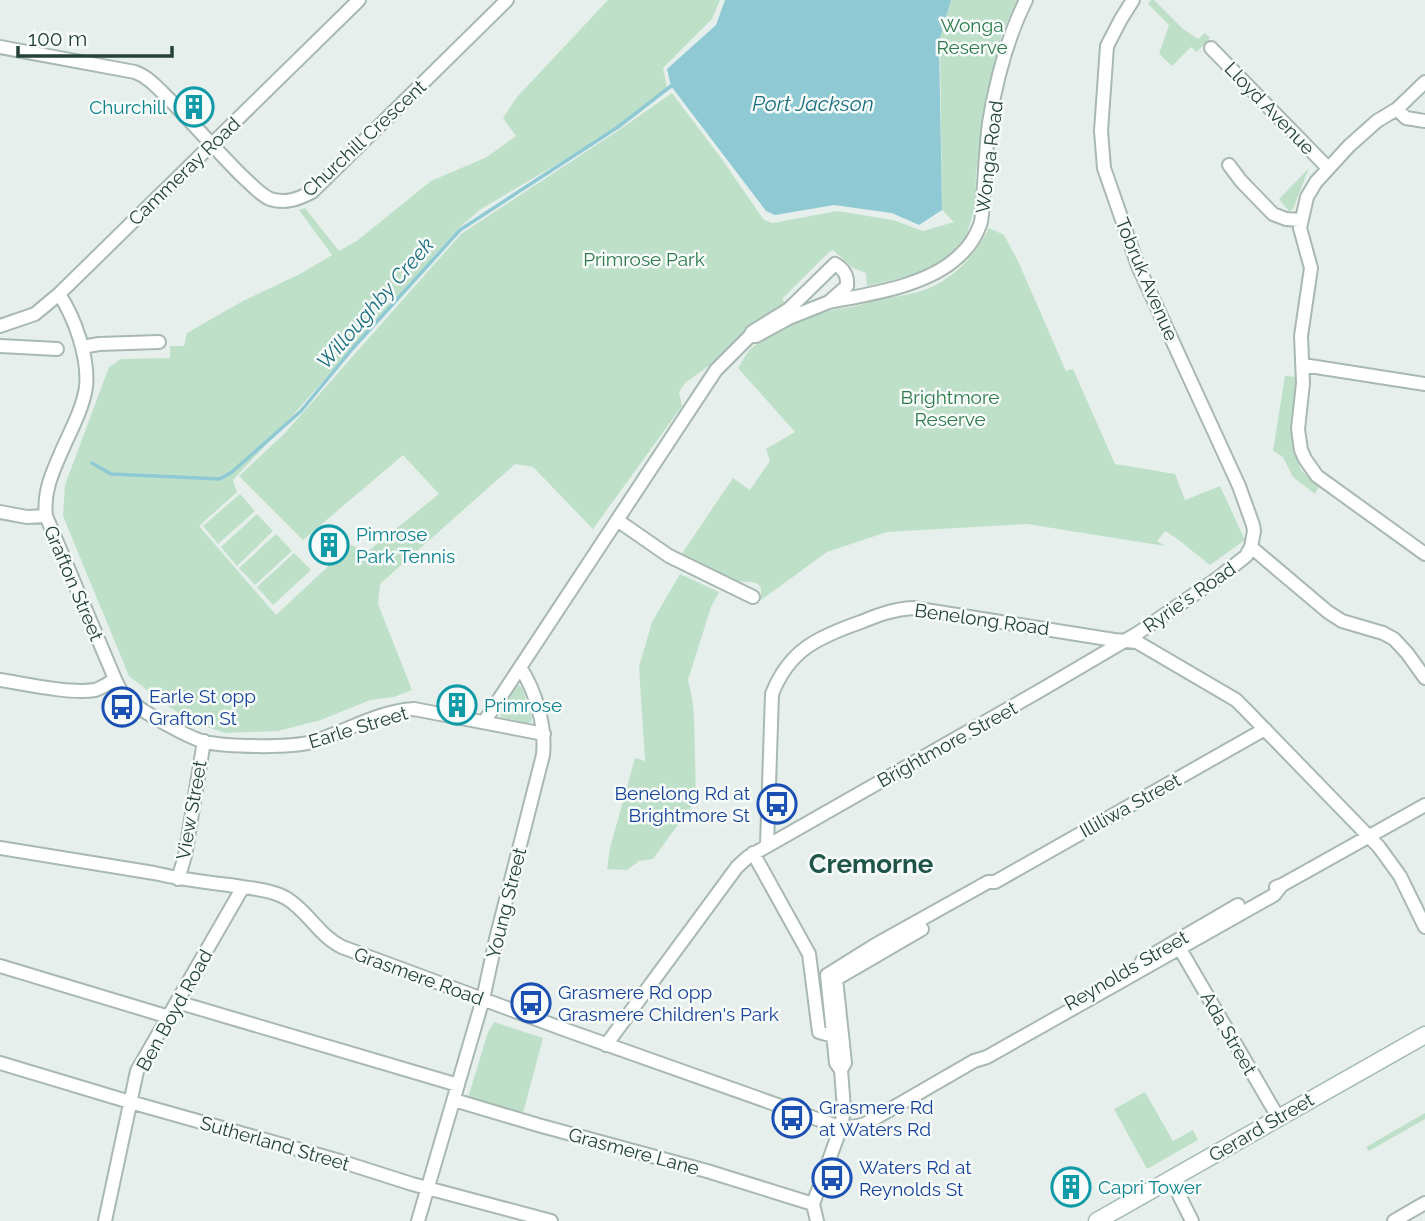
<svg xmlns="http://www.w3.org/2000/svg" width="1425" height="1221" viewBox="0 0 1425 1221" font-family="Raleway,sans-serif">
<style>
.green{fill:#bfe0c8}
.water{fill:#8ec9d4}
.lines{fill:none;stroke-linecap:round;stroke-linejoin:round}
.stream{stroke:#8ec9d4;stroke-width:3.5}
.street-casing{stroke:#a8b8b2;stroke-width:16}
.secondary-casing{stroke:#a4bbb3;stroke-width:19}
.street{stroke:#fff;stroke-width:12}
.secondary{stroke:#fff;stroke-width:16}
.labels{text-anchor:middle;dominant-baseline:central;stroke-width:5;stroke-linejoin:round;paint-order:stroke}
.park-label{font-size:19px;fill:#2d7a4b;stroke:#f7fbf9}
.culture-label{font-size:19px;fill:#0d838f;stroke:#f7fbf9;text-anchor:start}
.street-label{font-size:19px;fill:#24423a;stroke:#f7fbf9}
.transit-label{font-size:19px;fill:#164399;stroke:#f7fbf9;text-anchor:start}
.water-label{font-size:21px;font-style:italic;fill:#1c6f80;stroke:#f7fbf9}
.district-label{font-size:26px;font-weight:bold;fill:#1f5548;stroke:#f7fbf9}
</style>
<rect width="100%" height="100%" fill="#e6efeb"/>
<!-- green -->
<path class="green" d="M608 0H720L712 19 663 68 667 87 617 129 481 209 459 228 285 424 233 480 237 492 199 526 276 615 351 545 367 552 439 494 403 455 303 540 239 476 284 434 461 234 616 132 672 93 721 158 764 220 773 223 837 211 893 220 923 231 954 222 942 210 940 39 951 0H1017L1002 33 983 121 976 173 975 207 965 240 957 251 931 270 915 275 867 286 866 273 853 268 833 250 829 252 782 299 789 308 685 383 679 392 682 406 593 529 533 467 515 464 380 584 378 604 412 690 394 697 370 700 321 720 278 731 225 733 192 722 165 704 129 676 63 516 65 485 109 367 121 359 170 358V346H184L187 333 243 301 300 274 332 255 299 210 305 208 339 251 358 240 431 181 487 157 516 136 503 118 517 97Z
M1151 0H1154L1183 29 1198 39 1205 33 1210 38 1197 52 1191 47 1172 66 1159 54 1169 25 1148 4Z
M1309 168 1293 209 1289 211 1279 199Z
M989 228 1004 235 1018 261 1066 371 1073 369 1115 464 1175 474 1185 500 1220 486 1245 540 1210 565 1176 538 1165 531 1157 541 1165 546 1027 524 887 532 827 552 761 600V588L758 584 752 582 731 581 679 558 733 478 750 490 770 461 766 449 795 432 738 368C743 361 747 351 754 346 776 327 805 316 833 310 843 308 862 306 870 301 886 298 903 296 918 292 950 283 975 257 989 228Z
M1285 376 1297 377 1295 443 1299 464 1300 468 1305 474 1320 485 1315 494 1293 477 1283 457 1273 451Z
M240 494 255 511 218 544 203 526Z
M257 514 273 531 237 566 221 547Z
M276 534 292 551 255 585 239 568Z
M294 553 311 570 273 605 257 587Z
M680 574 719 592 711 607 688 680 692 697 694 716 696 800 653 859 639 861 627 870 607 869 610 848 635 758 645 761 639 667 652 622Z
M519 685 522 688 532 717 531 722 527 723 502 717 500 714V710L516 686Z
M494 1022 543 1038 523 1113 471 1100 468 1098 488 1032Z
M1145 1092 1173 1141 1193 1130 1198 1140 1147 1169 1114 1109Z
M1425 1113V1119L1369 1151 1366 1147Z"/>
<!-- water -->
<path class="water" d="M725 0H951L939 42 942 210 919 225 892 213 834 205 775 215 766 211 671 86 667 69 716 25Z"/>
<g class="lines">
<!-- stream -->
<path class="stream" d="M92 463 111 474 220 479 232 472 301 411 353 348 460 230 618 127 671 86"/>
<!-- street casing -->
<g class="street-casing">
<path id="street" d="M0 47 135 72C151 78 161 92 173 103 196 127 217 151 241 175 250 183 259 194 270 199 286 204 298 199 312 192L507 0
M1211 48 1328 168
M1425 82 1397 109 1377 121 1349 146 1316 182 1307 197 1300 228 1311 268 1301 336 1303 383 1298 429 1301 450 1305 459 1317 476 1425 554
M1397 109 1406 118 1425 121
M1229 165 1241 181 1273 214 1286 219 1301 220
M59 294C75 318 89 358 86 387 83 408 71 430 63 448 53 471 43 491 46 516L115 679C118 686 121 692 126 697 138 710 189 738 205 742 229 747 289 748 312 742 346 732 378 711 414 709L544 734
M829 302C870 294 928 286 959 256 968 248 976 236 980 225 983 217 982 207 983 198 985 173 986 148 989 123 996 81 1007 38 1026 0
M0 326 35 314 59 294 359 0
M0 346 57 349
M82 347 99 344 159 342
M1303 365 1425 384
M0 512 27 517 46 516
M617 520 669 556 753 597
M1251 547 1328 612 1342 621 1383 633 1394 639 1407 653 1425 678
M0 680C26 684 70 694 95 690 102 688 109 683 115 679
M484 722 716 370 750 336 752 332 789 309 835 264C844 269 848 275 847 286L829 302 789 318 756 336H750
M767 845 772 694C789 650 818 637 861 622 878 615 894 609 913 608L1114 640 1137 642 1236 700 1246 710 1379 847 1400 876 1425 927
M0 848 154 873C179 879 203 882 229 885 247 888 270 889 286 898 308 911 319 936 342 947L566 1030 831 1124C844 1128 853 1128 865 1124L974 1061 987 1057 1274 895 1282 885
M753 853 809 954 819 1032 833 1036
M178 879 185 856 204 741
M1276 887 1282 885 1425 805
M1180 949 1278 1117
M1142 961 1238 905
M0 966 169 1017
M177 1002 458 1085
M606 1045 737 867 748 857 1041 690 1138 633 1218 578 1246 556 1251 547 1254 531 1253 525 1239 486 1138 266 1104 168 1101 131 1107 46 1121 19 1133 0
M0 1063 130 1102 340 1161 412 1184 551 1221
M841 1070 836 1063 827 975 875 945 988 882H995L1265 729
M454 1100 538 1125 707 1171 813 1204
M1179 1195 1192 1221
M105 1221 137 1071 243 887
M418 1221 483 999 496 939 543 755C546 726 536 692 520 667
M817 1221 813 1204 841 1127 844 1109 841 1070 845 1063 836 979 922 929
M1394 1221 1425 1203"/>
</g>
<!-- secondary casing -->
<g class="secondary-casing">
<path id="secondary" d="M1097 1221 1425 1035"/>
</g>
<!-- street -->
<use href="#street" class="street"/>
<!-- secondary -->
<use href="#secondary" class="secondary"/>
</g>
<!-- icons -->
<defs>
<g id="building-ring" transform="scale(2.0125)"><circle r="9.5" fill="#f7fbf9" stroke="#0f9aa8" stroke-width="1.5"/><path d="M-4-6H4V6H1V3H-1V6H-4ZM-2.5-4.3h1.7v1.8h-1.7ZM.8-4.3h1.7v1.8H.8ZM-2.5-1h1.7V.8h-1.7ZM.8-1h1.7V.8H.8Z" fill="#0f9aa8"/></g>
<g id="bus-ring" transform="scale(2.0125)"><circle r="9.5" fill="#f7fbf9" stroke="#1a4fb4" stroke-width="1.5"/><path d="M-5-6H5V4H4V6H2V4H-2V6H-4V4H-5ZM-3.5-4V0h7V-4ZM-3.5 1.2v1.5H-2V1.2ZM2 1.2v1.5H3.5V1.2Z" fill="#1a4fb4"/></g>
</defs>
<g fill-rule="evenodd">
<use href="#building-ring" x="194" y="107"/>
<use href="#building-ring" x="329" y="545"/>
<use href="#building-ring" x="457" y="705"/>
<use href="#bus-ring" x="122" y="707"/>
<use href="#bus-ring" x="777" y="804"/>
<use href="#bus-ring" x="531" y="1003"/>
<use href="#bus-ring" x="792" y="1118"/>
<use href="#bus-ring" x="832" y="1178"/>
<use href="#building-ring" x="1071" y="1187"/>
</g>
<g class="labels">
<!-- park labels -->
<g class="park-label">
<text x="972" y="25">Wonga<tspan x="972" dy="22">Reserve</tspan></text>
<text x="644" y="259">Primrose Park</text>
<text x="950" y="397">Brightmore<tspan x="950" dy="22">Reserve</tspan></text>
</g>
<!-- culture labels -->
<g class="culture-label">
<text x="167" y="107" text-anchor="end">Churchill</text>
<text x="356" y="534">Pimrose<tspan x="356" dy="22">Park Tennis</tspan></text>
<text x="484" y="705">Primrose</text>
<text x="1098" y="1187">Capri Tower</text>
</g>
<!-- street labels -->
<g class="street-label">
<text transform="translate(1270 108) rotate(46)">Lloyd Avenue</text>
<text transform="translate(364 138) rotate(-43)">Churchill Crescent</text>
<text transform="translate(989 157) rotate(-83)">Wonga Road</text>
<text transform="translate(184 171) rotate(-44)">Cammeray Road</text>
<text transform="translate(1147 279) rotate(67)">Tobruk Avenue</text>
<text transform="translate(74 583) rotate(67)">Grafton Street</text>
<text transform="translate(1189 597) rotate(-35)">Ryrie's Road</text>
<text transform="translate(982 619) rotate(8)">Benelong Road</text>
<text transform="translate(358 727) rotate(-17)">Earle Street</text>
<text transform="translate(947 744) rotate(-29)">Brightmore Street</text>
<text transform="translate(1130 805) rotate(-29)">Illiliwa Street</text>
<text transform="translate(191 810) rotate(-80)">View Street</text>
<text transform="translate(506 903) rotate(-76)">Young Street</text>
<text transform="translate(1126 970) rotate(-30)">Reynolds Street</text>
<text transform="translate(419 976) rotate(20)">Grasmere Road</text>
<text transform="translate(174 1010) rotate(-61)">Ben Boyd Road</text>
<text transform="translate(1229 1033) rotate(60)">Ada Street</text>
<text transform="translate(1261 1127) rotate(-30)">Gerard Street</text>
<text transform="translate(275 1143) rotate(16)">Sutherland Street</text>
<text transform="translate(634 1151) rotate(15)">Grasmere Lane</text>
</g>
<!-- transit labels -->
<g class="transit-label">
<text x="149" y="696">Earle St opp<tspan x="149" dy="22">Grafton St</tspan></text>
<text x="750" y="793" text-anchor="end">Benelong Rd at<tspan x="750" dy="22">Brightmore St</tspan></text>
<text x="558" y="992">Grasmere Rd opp<tspan x="558" dy="22">Grasmere Children's Park</tspan></text>
<text x="819" y="1107">Grasmere Rd<tspan x="819" dy="22">at Waters Rd</tspan></text>
<text x="859" y="1167">Waters Rd at<tspan x="859" dy="22">Reynolds St</tspan></text>
</g>
<!-- water labels -->
<g class="water-label">
<text x="813" y="103">Port Jackson</text>
<text transform="translate(375 303) rotate(-49)">Willoughby Creek</text>
</g>
<!-- district labels -->
<g class="district-label">
<text x="871" y="864">Cremorne</text>
</g>
</g>
<!-- scale -->
<path d="M18 46v10h154v-10" fill="none" stroke="#24423a" stroke-width="3.5"/>
<text x="28" y="46" font-size="21" fill="#24423a" stroke="#f7fbf9" stroke-width="5" paint-order="stroke">100 m</text>
</svg>
